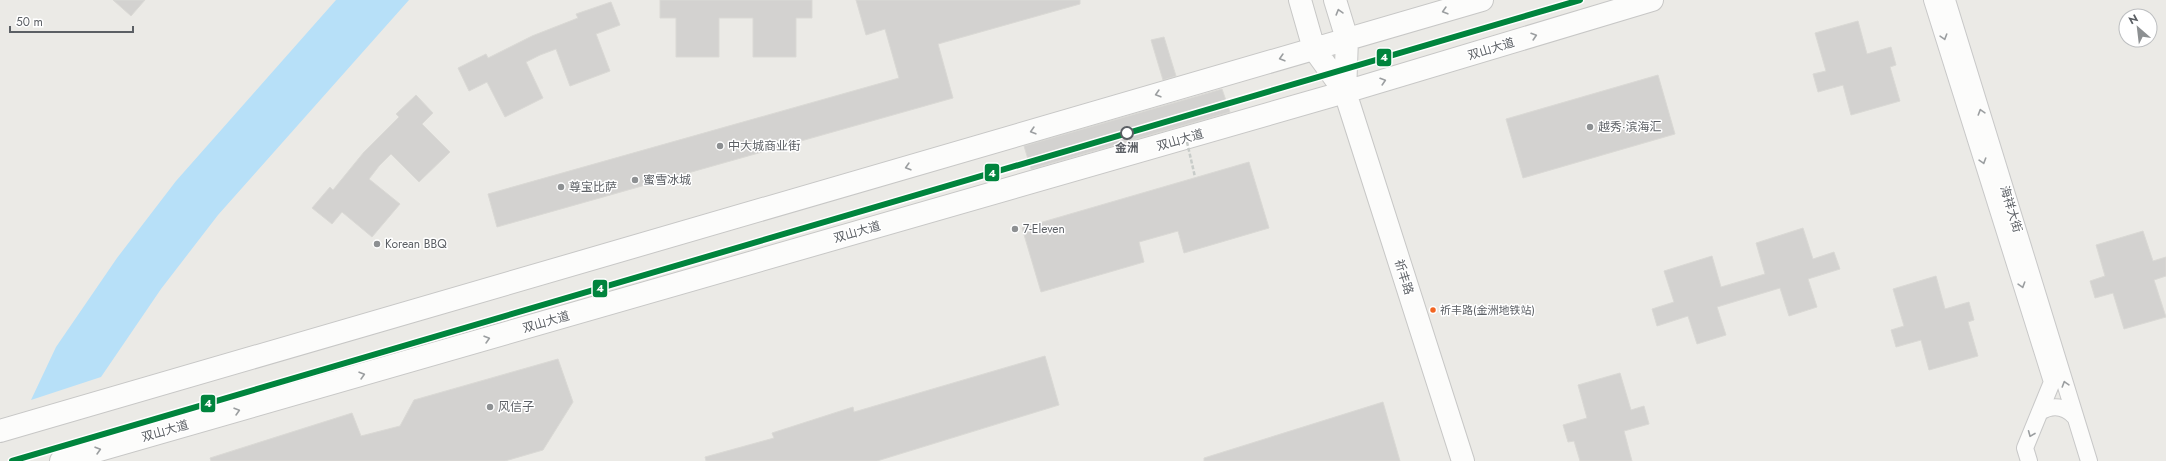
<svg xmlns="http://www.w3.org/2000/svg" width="2166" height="461" viewBox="0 0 2166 461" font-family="Jost,'Noto Sans SC',sans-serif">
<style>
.water{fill:#b7e0f8}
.building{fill:#d3d2d0;stroke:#dad9d5}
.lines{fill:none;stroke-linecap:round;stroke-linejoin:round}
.street-casing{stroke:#c8c8c8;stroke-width:18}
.secondary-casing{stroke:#c7c7c6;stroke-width:24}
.street{stroke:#fcfcfb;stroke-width:16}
.secondary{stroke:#fcfcfb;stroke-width:22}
.path-bridge{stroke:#c8ccc9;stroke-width:2.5;stroke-dasharray:4 2;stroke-linecap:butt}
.metro-1-casing{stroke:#fff;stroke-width:9}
.metro-1{stroke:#00843d;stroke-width:6}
.oneway{stroke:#9b9ea0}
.poi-dot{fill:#8d9092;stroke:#fff;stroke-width:1.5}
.stop-dot{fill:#fff;stroke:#5b5f64;stroke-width:2}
.bus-dot{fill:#f26522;stroke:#fff;stroke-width:1.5}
.labels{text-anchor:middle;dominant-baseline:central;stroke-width:3;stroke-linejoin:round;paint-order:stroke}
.bus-label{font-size:11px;fill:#5b5f64;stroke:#fff;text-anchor:start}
.street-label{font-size:12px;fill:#5b5f64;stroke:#fff}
.poi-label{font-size:12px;fill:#5b5f64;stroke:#fff;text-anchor:start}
.stop-label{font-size:12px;font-weight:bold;fill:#5b5f64;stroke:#fff}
.line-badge{stroke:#fff;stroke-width:1.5}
.badge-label{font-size:11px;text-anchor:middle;font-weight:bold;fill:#fff}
</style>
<rect width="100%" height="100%" fill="#ebeae6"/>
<!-- water -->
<path class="water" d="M336 0H409L218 215 161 289 101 377 31 400 56 347 117 258 176 181Z"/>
<!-- building -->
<path class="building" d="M113 0H145L131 16Z
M660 0H812V18H796V57H753V18H719V57H676V18H660Z
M856 0H1080V4L938 44 953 98 497 227 488 194 899 78 885 29 866 35Z
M611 2 620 25 596 34 610 71 570 86 556 49 540 55 526 62 543 98 505 117 487 82 469 91 458 68 486 54 488 58 532 36 578 18 576 14Z
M1858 21 1867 54 1891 47 1896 65 1890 67 1900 101 1851 115 1843 85 1818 92 1813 74 1826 71 1815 33Z
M1164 37 1176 76 1163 80 1151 40Z
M1658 75 1675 134 1523 178 1506 119Z
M1222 89 1230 112 1031 169 1024 146Z
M416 95 433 113 422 124 450 152 419 182 391 154 379 166 369 179 400 204 372 237 342 212 332 224 312 208 330 187 333 190 364 152 399 117 396 114Z
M1249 162 1269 228 1184 253 1178 231 1139 242 1144 262 1041 292 1022 228Z
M1803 228 1813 259 1834 252 1840 269 1808 279 1817 307 1789 316 1780 288 1717 307 1726 335 1697 344 1688 316 1657 326 1652 309 1674 302 1664 271 1712 256 1721 287 1765 274 1756 243Z
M2143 231 2153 261 2166 257V276L2154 280 2166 317 2124 329 2113 293 2095 298 2090 281 2105 276 2096 245Z
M1936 276 1945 309 1969 302 1974 320 1968 322 1978 356 1929 370 1921 340 1896 347 1891 330 1904 326 1893 289Z
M1045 356 1059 405 877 461H706L705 457 774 438 772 433 853 407 854 412Z
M558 359 573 402 543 450 505 461H211L210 458 352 413 361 436 400 426 414 400Z
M1620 373 1631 410 1644 406 1649 424 1624 431 1632 461H1580L1574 441 1568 442 1563 425 1587 418 1578 385Z
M1383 402 1400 461H1204V458Z"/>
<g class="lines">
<!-- street casing -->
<g class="street-casing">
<path id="street" d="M1932 0 2052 382 2025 448 2029 461
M1947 0 2089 461
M2040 412C2053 404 2065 406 2075 417"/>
</g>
<!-- secondary casing -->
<g class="secondary-casing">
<path id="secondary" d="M1300 0 1314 49 1345 92 1463 461
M1335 0 1347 39 1345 92
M0 431 1482 0
M61 461 1345 92 1652 0"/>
</g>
<!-- street -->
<use href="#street" class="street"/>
<!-- secondary -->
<use href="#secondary" class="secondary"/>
<!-- path-bridge -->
<path class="path-bridge" d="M1187 142 1195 177"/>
<!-- metro-1 casing -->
<g class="metro-1-casing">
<path id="metro-1" d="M12 461 1580 0"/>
</g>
<!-- metro-1 -->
<use href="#metro-1" class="metro-1"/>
</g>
<!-- one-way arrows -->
<defs><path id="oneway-chevron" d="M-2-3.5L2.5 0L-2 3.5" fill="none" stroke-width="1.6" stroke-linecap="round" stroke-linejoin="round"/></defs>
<g class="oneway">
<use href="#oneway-chevron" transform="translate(1445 11) rotate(164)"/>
<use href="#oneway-chevron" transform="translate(1339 12) rotate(-106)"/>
<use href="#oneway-chevron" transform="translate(1534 36) rotate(-17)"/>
<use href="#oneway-chevron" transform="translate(1944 37) rotate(73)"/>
<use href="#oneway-chevron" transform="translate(1282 58) rotate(164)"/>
<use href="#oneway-chevron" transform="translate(1383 81) rotate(-17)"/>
<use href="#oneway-chevron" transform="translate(1158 94) rotate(164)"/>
<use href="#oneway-chevron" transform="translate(1981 112) rotate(-107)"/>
<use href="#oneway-chevron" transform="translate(1033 131) rotate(164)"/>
<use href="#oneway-chevron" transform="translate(1983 161) rotate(73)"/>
<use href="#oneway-chevron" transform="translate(908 167) rotate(164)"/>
<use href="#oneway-chevron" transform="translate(2022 285) rotate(73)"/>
<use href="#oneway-chevron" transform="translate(487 339) rotate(-16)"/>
<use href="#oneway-chevron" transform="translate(362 375) rotate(-16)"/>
<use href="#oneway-chevron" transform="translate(2065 384) rotate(-107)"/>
<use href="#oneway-chevron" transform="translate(237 411) rotate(-16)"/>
<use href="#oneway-chevron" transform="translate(2031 434) rotate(112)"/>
<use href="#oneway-chevron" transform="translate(98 450) rotate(-16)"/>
</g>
<!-- markers -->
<g class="poi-dot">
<circle cx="1590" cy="127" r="4"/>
<circle cx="720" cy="146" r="4"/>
<circle cx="635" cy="180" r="4"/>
<circle cx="561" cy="187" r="4"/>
<circle cx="1015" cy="229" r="4"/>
<circle cx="377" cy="244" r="4"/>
<circle cx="490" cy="407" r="4"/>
</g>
<circle class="stop-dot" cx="1127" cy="133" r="6"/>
<circle class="bus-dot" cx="1433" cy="310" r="3.5"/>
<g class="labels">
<!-- bus labels -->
<g class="bus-label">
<text x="1440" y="310">祈丰路(金洲地铁站)</text>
</g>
<!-- street labels -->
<g class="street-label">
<text transform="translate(1491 49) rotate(-17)">双山大道</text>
<text transform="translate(1180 140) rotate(-16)">双山大道</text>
<text transform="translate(2011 209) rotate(73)">海祥大街</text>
<text transform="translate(857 232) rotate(-16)">双山大道</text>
<text transform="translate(1404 277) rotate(72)">祈丰路</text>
<text transform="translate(546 322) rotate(-16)">双山大道</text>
<text transform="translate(165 431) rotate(-16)">双山大道</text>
</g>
<!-- poi labels -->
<g class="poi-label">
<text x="1598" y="127">越秀·滨海汇</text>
<text x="728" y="146">中大城商业街</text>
<text x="643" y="180">蜜雪冰城</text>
<text x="569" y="187">尊宝比萨</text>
<text x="1023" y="229">7-Eleven</text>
<text x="385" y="244">Korean BBQ</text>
<text x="498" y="407">风信子</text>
</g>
<!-- stop labels -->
<g class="stop-label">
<text x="1127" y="148">金洲</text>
</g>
</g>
<g class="line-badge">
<rect x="1376" y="48" width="16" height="19" rx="4" fill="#00843d"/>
<rect x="984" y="163" width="16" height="19" rx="4" fill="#00843d"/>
<rect x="592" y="279" width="16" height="19" rx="4" fill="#00843d"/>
<rect x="200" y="394" width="16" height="19" rx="4" fill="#00843d"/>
</g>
<g class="badge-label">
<text x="1384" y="61">4</text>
<text x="992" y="177">4</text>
<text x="600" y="292">4</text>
<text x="208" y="407">4</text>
</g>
<!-- north arrow -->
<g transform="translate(2138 28) rotate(332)"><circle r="19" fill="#ffffff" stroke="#bdbfc1"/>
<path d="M0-3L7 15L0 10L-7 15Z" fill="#8d9092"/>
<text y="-6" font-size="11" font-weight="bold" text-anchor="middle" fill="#5b5f64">N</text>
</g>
<!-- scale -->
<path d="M10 26v6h123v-6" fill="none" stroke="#5b5f64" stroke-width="2"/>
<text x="16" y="26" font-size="12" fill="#5b5f64" stroke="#ffffff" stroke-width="3" paint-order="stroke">50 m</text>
</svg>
